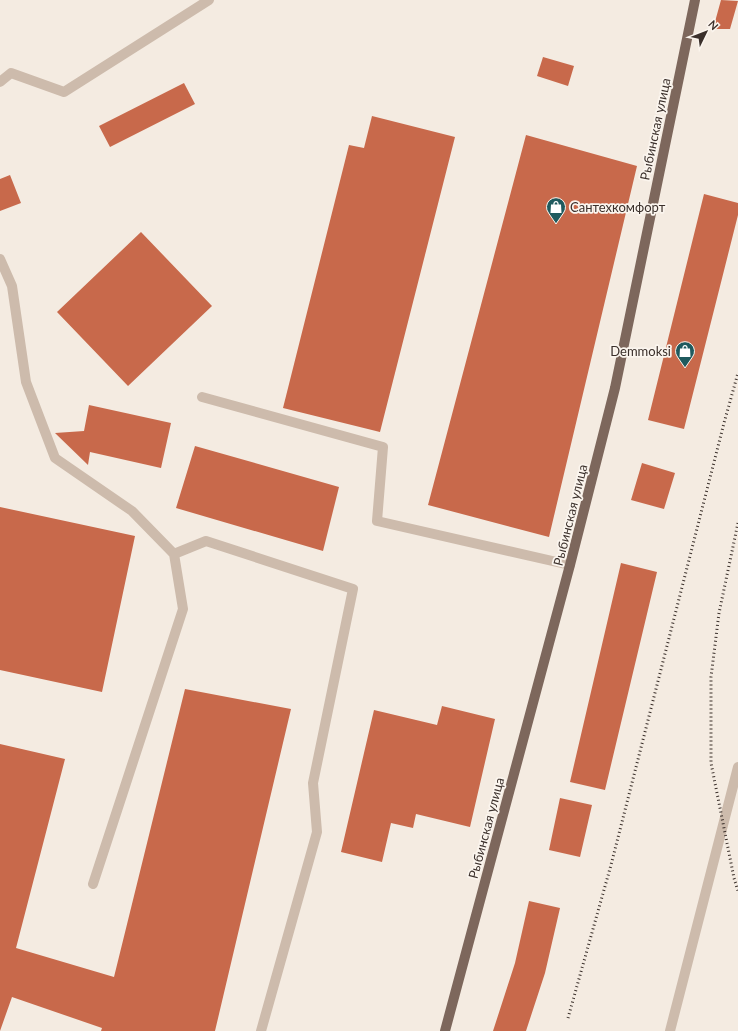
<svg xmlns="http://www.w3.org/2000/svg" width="738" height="1031" viewBox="0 0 738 1031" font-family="Lato,sans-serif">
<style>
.building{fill:#c8694b}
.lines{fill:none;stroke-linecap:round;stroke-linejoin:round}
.minor{stroke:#cdbbac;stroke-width:10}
.major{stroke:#7d675c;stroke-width:10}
.rail{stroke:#3b302b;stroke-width:3;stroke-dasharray:1 3;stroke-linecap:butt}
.labels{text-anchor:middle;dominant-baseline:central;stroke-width:3.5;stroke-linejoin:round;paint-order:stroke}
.street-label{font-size:13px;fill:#3b302b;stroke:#fbf5ee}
.poi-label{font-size:13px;fill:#3b302b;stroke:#fbf5ee;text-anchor:start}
</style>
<rect width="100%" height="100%" fill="#f4ebe1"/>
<!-- building -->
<path class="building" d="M721 0 738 1 730 29H713Z
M543 57 574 66 568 86 537 76Z
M184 83 195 104 110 147 99 126Z
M372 116 455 137 380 432 283 408 349 145 364 148Z
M526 135 637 166 549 537 428 505Z
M10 175 21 203 0 211V179Z
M704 194 738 203V215L684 429 648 420Z
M141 232 212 306 128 386 57 312Z
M89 405 171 423 161 468 90 452 88 465 55 433 84 431Z
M195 446 339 487 323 551 176 508Z
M642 463 675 473 664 509 631 500Z
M0 507 135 536 102 692 0 670Z
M621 563 657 572 605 790 570 782Z
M185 689 291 709 215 1031H101L102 1028 12 997 0 1031V744L65 759 16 948 114 977Z
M442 706 495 719 470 827 416 814 413 828 391 823 382 862 341 852 374 710 437 725Z
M560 798 592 805 580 857 549 850Z
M529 901 560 908 545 973 526 1031H493L515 963Z"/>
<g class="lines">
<!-- minor -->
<path class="minor" d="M0 82 11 73 64 92 209 0
M0 259 12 286 26 382 55 458 132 511 174 554
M202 397 383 447 377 521 570 565
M93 884 183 609 174 554 206 541 353 589 313 783 317 832 261 1031
M670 1031 738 767"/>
<!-- major -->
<path class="major" d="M445 1031 570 565 615 388 695 0"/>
<!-- rail -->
<path class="rail" d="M738 523 719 613 711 677V763L734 878 738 891
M568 1018 611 865 724 423 738 373"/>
</g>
<!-- icons -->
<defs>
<g id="shop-pin" transform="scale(1)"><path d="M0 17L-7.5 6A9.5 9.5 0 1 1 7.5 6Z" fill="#1f5a5e" stroke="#fbf5ee"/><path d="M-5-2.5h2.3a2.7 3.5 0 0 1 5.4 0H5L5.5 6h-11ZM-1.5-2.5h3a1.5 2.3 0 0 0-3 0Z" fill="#fff"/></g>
</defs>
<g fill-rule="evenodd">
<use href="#shop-pin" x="556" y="207"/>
<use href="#shop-pin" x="685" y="351"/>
</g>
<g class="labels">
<!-- street labels -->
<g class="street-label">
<text transform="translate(655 129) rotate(-78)">Рыбинская улица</text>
<text transform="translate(570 515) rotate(-76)">Рыбинская улица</text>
<text transform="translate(486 828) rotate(-75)">Рыбинская улица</text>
</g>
<!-- poi labels -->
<g class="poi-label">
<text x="570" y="207">Сантехкомфорт</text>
<text x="671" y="351" text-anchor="end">Demmoksi</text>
</g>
</g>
<!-- north arrow -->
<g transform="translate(706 32) rotate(47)" stroke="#fbf5ee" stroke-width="3" paint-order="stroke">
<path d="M0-3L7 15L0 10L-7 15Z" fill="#3b302b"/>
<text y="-6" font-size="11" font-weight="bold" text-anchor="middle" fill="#3b302b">N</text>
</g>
</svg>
